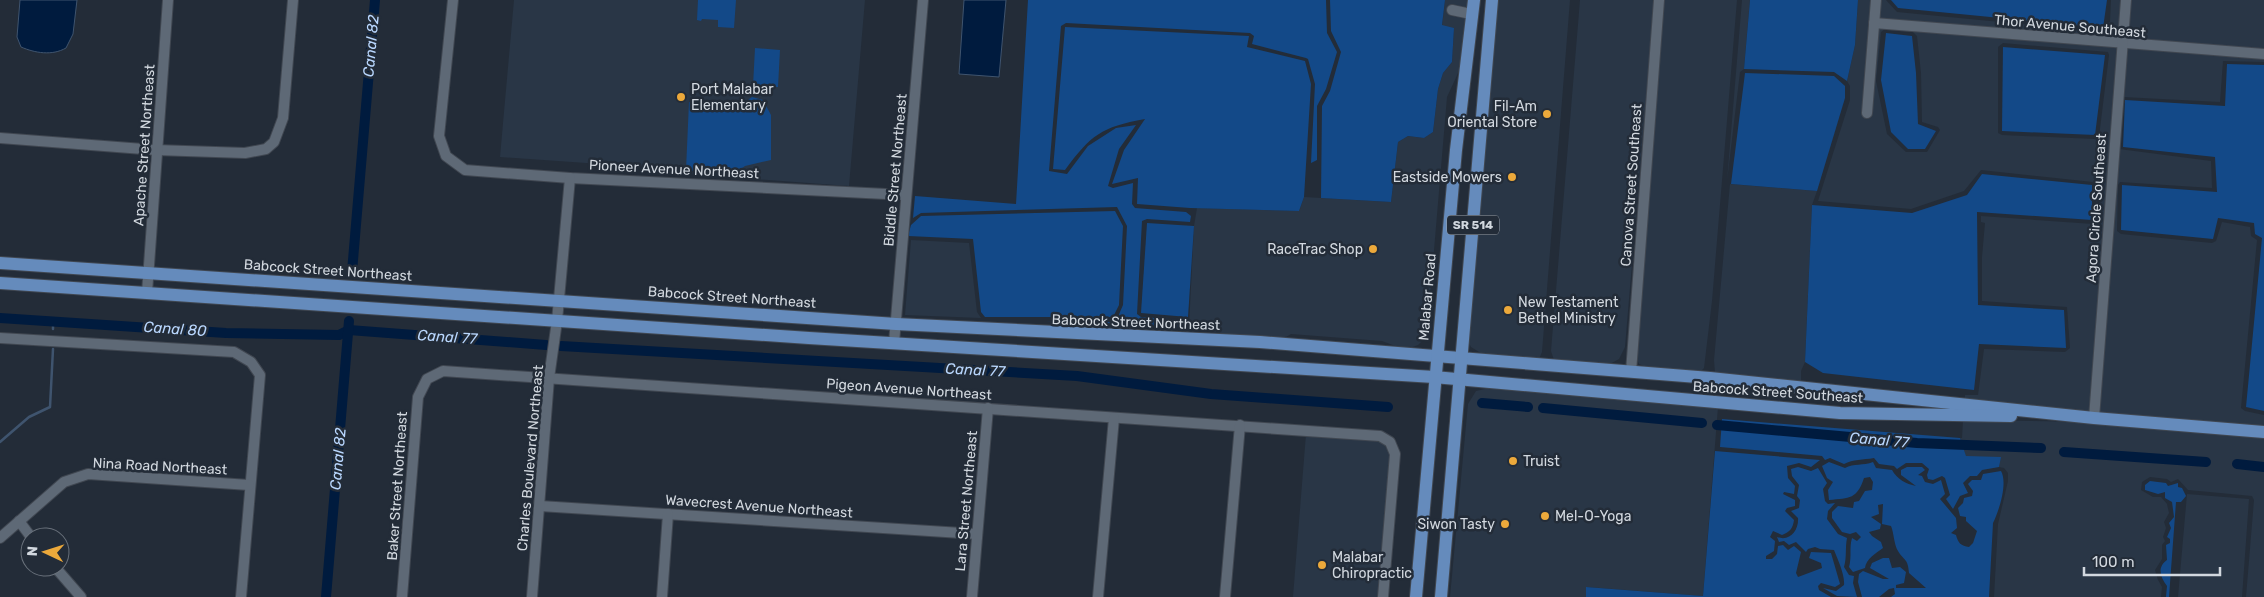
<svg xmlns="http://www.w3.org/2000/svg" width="2264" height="597" font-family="Rubik,sans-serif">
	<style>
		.built { fill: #293646; fill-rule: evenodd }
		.green { fill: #134988 }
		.water { fill: #001b3e; stroke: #3f546e }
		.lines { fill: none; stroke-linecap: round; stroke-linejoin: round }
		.stream { stroke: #3f546e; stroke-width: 2.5 }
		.canal { stroke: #001b3e; stroke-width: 10 }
		.minor-casing { stroke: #404751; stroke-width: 12 }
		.major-casing { stroke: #404751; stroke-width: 14 }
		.minor { stroke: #5e6976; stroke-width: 10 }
		.major { stroke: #658bbc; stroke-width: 12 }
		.poi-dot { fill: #eca93b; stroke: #232c38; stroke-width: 2 }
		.labels { text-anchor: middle; stroke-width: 5; stroke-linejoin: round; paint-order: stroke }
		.shield { fill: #232c38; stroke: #9ea4ad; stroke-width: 1 }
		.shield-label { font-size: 12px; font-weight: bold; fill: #d2d8df }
		.street-label { font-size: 14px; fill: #d2d8df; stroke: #232c38 }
		.poi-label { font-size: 14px; fill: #d2d8df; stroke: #232c38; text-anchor: start }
		.water-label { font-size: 15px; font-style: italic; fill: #b9d7fe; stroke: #232c38 }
	</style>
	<rect width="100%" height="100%" fill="#232c38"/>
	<g class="built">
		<polygon points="514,0 865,0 849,186 686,174 686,170 500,157"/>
		<polygon points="1445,0 1469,0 1459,71 1447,97 1427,333 1425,338 1418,345 1410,348 1398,347 1382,341 1291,334 1284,338 1222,334 1198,327 1189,327 1194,226 1197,208 1299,211 1304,197 1391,202 1398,142 1408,136 1424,138 1433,132 1438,89 1443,73 1452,62 1454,29 1442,26"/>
		<polygon points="1495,0 1570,0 1542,352 1539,359 1484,355 1471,347 1468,341"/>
		<polygon points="1580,0 1654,0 1625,347 1619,359 1608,365 1554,360 1551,351"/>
		<polygon points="1663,0 1737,0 1712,301 1704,368 1700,372 1646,367 1639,364 1635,354"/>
		<polygon points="1742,0 1750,0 1744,69 1740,72 1727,181"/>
		<path d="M1858 0H1886L1897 12 2102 32 2107 30 2108 22H2110L2111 0H2264V62L2223 61 2220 102 2123 97 2119 149 2211 161 2212 188 2120 182 2118 185 2117 231 2121 234 2212 243 2216 241 2222 222 2250 227 2251 236 2257 240 2241 408 2245 411 2264 415V428L1965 399V395H1978L1984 349 2065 352 2070 348 2067 307 1982 301V257L1985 223 1981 222V216L2093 224 2096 220V185L2093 182 1981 170 1964 191 1911 209 1818 201 1850 100V86L1847 81 1855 45ZM1885 29 1913 32 1917 36 1921 73 1922 122 1938 127 1940 130 1927 152H1906L1887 134 1876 81 1881 32ZM2003 43 2108 52 2109 55 2099 137 2095 139 2002 135 1998 133V47Z"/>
		<polygon points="1730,184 1817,191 1812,205 1805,362 1801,371 1801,381 1715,373 1714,360"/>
		<polygon points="911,240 969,243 977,312 981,318 905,315"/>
		<polygon points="1489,388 1718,407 1703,596 1587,587 1586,597 1450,597 1468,404 1476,391"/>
		<polygon points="1963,420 2094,422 2264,437 2264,597 2246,597 2254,500 2252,496 2188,490 2178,479 2171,482 2167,479 2150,477 2142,482 2141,490 2153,497 2161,497 2167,504 2169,513 2164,522 2166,528 2163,537 2165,541 2162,545 2162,559 2155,570 2158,580 2162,587 2161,597 1994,597 1998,524 2008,481 2008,473 2004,468 1999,467 2000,457 1966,457 1960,438 1962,438"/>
		<polygon points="1306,434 1378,440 1384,444 1390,454 1379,597 1293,597"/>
		<polygon points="2187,494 2249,499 2242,597 2178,597"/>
	</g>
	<g class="green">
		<polygon points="698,0 736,0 734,28 718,27 718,20 702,19 701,21 697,20"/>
		<polygon points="1028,0 1326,0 1327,33 1337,52 1326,89 1317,106 1317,160 1311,163 1315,84 1308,59 1306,58 1252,44 1254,36 1250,33 1066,23 1061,26 1049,171 1067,174 1088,146 1116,128 1136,125 1119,149 1108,186 1113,188 1133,183 1132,204 1135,208 1186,212 1191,216 1190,222 1147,219 1142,221 1137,314 1141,317 1184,320 1185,327 1046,321 1113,322 1117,319 1123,305 1127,226 1117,207 921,213 913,218 915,196 1016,204"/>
		<polygon points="1330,0 1445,0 1442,25 1454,28 1452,62 1443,73 1438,89 1433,132 1424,138 1408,136 1398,142 1391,202 1321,198 1322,106 1330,91 1341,52 1331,31"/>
		<polygon points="1750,0 1858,0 1855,45 1847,81 1834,72 1744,69"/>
		<polygon points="1891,0 2107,0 2103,28 1898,8"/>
		<path d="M1065 27 1249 36 1247 47 1305 61 1311 84 1304 197 1299 211 1190 208 1137 204 1138 178 1112 184 1124 150 1145 119C1101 127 1091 135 1065 170L1053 169Z"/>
		<polygon points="1886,33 1912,36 1916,73 1918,124 1936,131 1925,149 1908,149 1891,132 1881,80"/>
		<polygon points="2003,47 2105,55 2095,135 2002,131"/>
		<polygon points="755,48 780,50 778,87 753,86"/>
		<polygon points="2227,64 2264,65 2264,411 2246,407 2262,238 2255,234 2254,223 2218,218 2213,239 2121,230 2122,185 2217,192 2215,157 2123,147 2125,100 2225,106"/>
		<polygon points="1745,73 1834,76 1845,86 1845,98 1817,191 1731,184"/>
		<polygon points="752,97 763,100 771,115 771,160 745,166 732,176 686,170 689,102 742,104"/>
		<polygon points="1982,174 2092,185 2092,220 1977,212 1978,305 2064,310 2066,348 1979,344 1974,390 1823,373 1805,362 1812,205 1912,213 1967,195"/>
		<polygon points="1115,211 1123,226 1119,305 1113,317 985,317 981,312 973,239 908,236 911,225 921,216"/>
		<polygon points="1147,223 1194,226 1188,317 1141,313"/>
		<path d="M1722 419 1960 438 1966 456 2001 457 1999 467 1982 470 1977 476H1970L1963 483 1968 493 1960 496 1953 509 1946 499 1950 495 1945 478 1942 476 1933 480 1928 479 1927 475 1929 469 1922 463H1906L1897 469 1894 466 1879 464 1874 458C1863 460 1853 459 1844 464L1830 458 1825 460 1822 456 1720 447Z"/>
		<path d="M1715 451 1820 460 1811 467 1799 463 1787 466 1788 478 1795 486 1794 494 1784 492 1783 494 1795 500V506L1787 508 1785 511 1794 520C1793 528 1790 532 1782 535L1773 531 1770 537 1775 541 1774 551 1766 556V559H1772L1777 554 1778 546 1783 545 1788 550 1794 546 1801 552 1796 573 1798 577 1822 568 1821 563 1809 558 1811 552 1831 553 1840 584 1835 587 1821 583 1818 586 1819 590 1831 597H1586V587L1703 596Z"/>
		<path d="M1829 462 1845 468C1854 463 1863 466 1873 462L1876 468 1892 470C1897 479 1906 484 1916 486L1901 475V470L1907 467H1922L1925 470 1918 475 1922 476 1925 482 1933 484 1941 480 1945 494 1940 499 1956 518 1957 528 1951 533 1956 535C1958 543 1961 546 1969 547L1973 543 1977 531 1966 521V517L1960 516 1958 508 1963 503 1964 498 1972 496 1973 491 1968 484 1972 480H1981L1983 474 2001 471C2008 483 1999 511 1993 523L1989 597H1891L1895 594 1894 588 1889 589 1879 597H1862L1858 582 1859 574 1863 571 1883 579H1889L1870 568 1872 563 1883 558H1889L1892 568 1900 567 1906 572 1904 583 1896 585V588H1926L1909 573C1908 558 1904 561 1898 551 1894 545 1894 533 1891 526L1882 524 1883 504 1878 505 1879 514 1871 517 1881 524 1880 529 1869 532 1872 536 1881 542 1883 548C1876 553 1866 559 1865 568L1853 572 1849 567C1852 556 1849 548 1852 538L1857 541 1861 537 1856 532 1850 534 1842 532 1832 518V512L1838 506 1853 508 1854 502 1859 501 1865 491 1872 490 1873 482 1870 477 1864 478C1857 499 1850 498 1829 500L1828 490 1833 482 1827 478 1822 466Z"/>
		<path d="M1798 467 1811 471 1818 468 1827 483 1823 489 1825 501 1828 504 1835 503 1828 511 1827 519 1838 534 1847 538C1845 548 1847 557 1844 567L1849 575 1854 576 1853 583 1857 597 1837 596 1823 588 1836 591 1844 585C1845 575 1838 560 1834 550L1820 549 1815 547 1808 549 1806 552 1796 542 1789 545 1784 541 1779 542 1777 537C1790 542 1799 530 1798 518L1791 511 1799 508 1800 500 1797 496 1799 485 1792 476 1791 469Z"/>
		<path d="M2150 481 2166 483 2168 486 2178 483V487L2182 488 2186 496 2181 502H2176L2169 597H2166L2167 586C2160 577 2157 567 2167 560L2166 545 2170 543V539L2167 537 2171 528 2169 523 2174 517 2172 502 2165 498V492L2158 494 2145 490V485Z"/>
	</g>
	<g class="water">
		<path d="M20 0H77L73 34 66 48C52 56 35 53 21 47L17 37Z"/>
		<polygon points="964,0 1006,0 999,77 959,74"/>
	</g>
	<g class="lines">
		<g class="stream">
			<polyline points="53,329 53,322"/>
			<polyline points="0,442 29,417 50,407 53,349"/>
		</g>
		<g class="canal">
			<polyline points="352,272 375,0"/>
			<polyline points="0,318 226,333 339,335 349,330 546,345"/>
			<polyline points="561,346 1077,376 1211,394 1388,407"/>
			<polyline points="1482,403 1528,407"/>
			<polyline points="1543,408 1702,423"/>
			<polyline points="1717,425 1917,443 2041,448"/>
			<polyline points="2064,452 2206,462"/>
			<polyline points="2237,464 2264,467"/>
			<polyline points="326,597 349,321"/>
		</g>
		<g class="minor-casing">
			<g id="minor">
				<polyline points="453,0 439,136 446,156 465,170 570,178 906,195"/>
				<polyline points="1452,10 1471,14"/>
				<polyline points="1874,23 2264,54"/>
				<polyline points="1867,113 1876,0"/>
				<polyline points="0,138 156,150 245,153 266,149 274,142 283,118 293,0"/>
				<polyline points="147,293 168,0"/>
				<polyline points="0,338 234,352 251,362 260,375 241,597"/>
				<polyline points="894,343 923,0"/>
				<polyline points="1631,372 1659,0"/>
				<polyline points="2094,418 2126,0"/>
				<polyline points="540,506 977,534"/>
				<polyline points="19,521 31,537"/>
				<polyline points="0,538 64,482 88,474 249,485"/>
				<polyline points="55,567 81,597"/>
				<polyline points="402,597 418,397 427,379 443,371 1380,436 1390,442 1395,454 1383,597"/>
				<polyline points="532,597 549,378 557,321 570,178"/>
				<polyline points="662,597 668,514"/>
				<polyline points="972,597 988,408"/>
				<polyline points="1098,597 1114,418"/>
				<polyline points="1225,597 1240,425"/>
			</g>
		</g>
		<g class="major-casing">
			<g id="major">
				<polyline points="0,263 896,324 1260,342 1710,378 2094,418 2264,432"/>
				<polyline points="0,283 809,338 1434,377 1840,413 2011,416"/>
				<polyline points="1416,597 1456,150 1474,0"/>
				<polyline points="1441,597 1492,0"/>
			</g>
		</g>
		<use href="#minor" class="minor"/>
		<use href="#major" class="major"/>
	</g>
	<g class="poi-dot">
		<circle cx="681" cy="97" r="5"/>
		<circle cx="1547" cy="114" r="5"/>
		<circle cx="1512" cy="177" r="5"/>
		<circle cx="1373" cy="249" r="5"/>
		<circle cx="1508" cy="310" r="5"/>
		<circle cx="1513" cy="461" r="5"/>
		<circle cx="1545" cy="516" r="5"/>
		<circle cx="1505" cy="524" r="5"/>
		<circle cx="1322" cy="565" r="5"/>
	</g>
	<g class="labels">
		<rect class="shield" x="1447" y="215.5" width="52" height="19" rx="4"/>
		<g class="shield-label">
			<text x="1473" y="229">SR 514</text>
		</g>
		<g class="street-label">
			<text transform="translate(2070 26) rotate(5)" y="5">Thor Avenue Southeast</text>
			<text transform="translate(144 145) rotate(-86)" y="5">Apache Street Northeast</text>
			<text transform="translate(674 169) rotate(3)" y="5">Pioneer Avenue Northeast</text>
			<text transform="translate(895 170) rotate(-85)" y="5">Biddle Street Northeast</text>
			<text transform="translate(1631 185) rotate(-86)" y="5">Canova Street Southeast</text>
			<text transform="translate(2096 208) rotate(-86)" y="5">Agora Circle Southeast</text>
			<text transform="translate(328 270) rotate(4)" y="5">Babcock Street Northeast</text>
			<text transform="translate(732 297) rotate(4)" y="5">Babcock Street Northeast</text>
			<text transform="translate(1427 297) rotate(-85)" y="5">Malabar Road</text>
			<text transform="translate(1136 322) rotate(2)" y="5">Babcock Street Northeast</text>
			<text transform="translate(909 389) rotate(4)" y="5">Pigeon Avenue Northeast</text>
			<text transform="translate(1778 392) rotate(4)" y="5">Babcock Street Southeast</text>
			<text transform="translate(530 458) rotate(-85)" y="5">Charles Boulevard Northeast</text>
			<text transform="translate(160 466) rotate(3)" y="5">Nina Road Northeast</text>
			<text transform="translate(397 486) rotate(-86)" y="5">Baker Street Northeast</text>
			<text transform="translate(966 501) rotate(-85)" y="5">Lara Street Northeast</text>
			<text transform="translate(759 506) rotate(4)" y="5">Wavecrest Avenue Northeast</text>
		</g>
		<g class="poi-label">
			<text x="691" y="94">Port Malabar<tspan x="691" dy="16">Elementary</tspan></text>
			<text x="1537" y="111" text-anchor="end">Fil-Am<tspan x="1537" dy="16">Oriental Store</tspan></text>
			<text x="1502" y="182" text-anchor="end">Eastside Mowers</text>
			<text x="1363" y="254" text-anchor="end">RaceTrac Shop</text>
			<text x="1518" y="307">New Testament<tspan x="1518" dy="16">Bethel Ministry</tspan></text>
			<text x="1523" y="466">Truist</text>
			<text x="1555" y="521">Mel-O-Yoga</text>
			<text x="1495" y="529" text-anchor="end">Siwon Tasty</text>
			<text x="1332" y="562">Malabar<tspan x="1332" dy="16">Chiropractic</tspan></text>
		</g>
		<g class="water-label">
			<text transform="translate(371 46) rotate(-85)" y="5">Canal 82</text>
			<text transform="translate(175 329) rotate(4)" y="5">Canal 80</text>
			<text transform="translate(447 337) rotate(4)" y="5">Canal 77</text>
			<text transform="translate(975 370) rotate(3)" y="5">Canal 77</text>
			<text transform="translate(1879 440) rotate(5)" y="5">Canal 77</text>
			<text transform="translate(338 459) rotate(-85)" y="5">Canal 82</text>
		</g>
	</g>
	<g transform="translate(45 552) rotate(274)"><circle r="24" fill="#232c38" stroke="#69717b"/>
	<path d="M0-4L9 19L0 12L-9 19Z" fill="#eca93b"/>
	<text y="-8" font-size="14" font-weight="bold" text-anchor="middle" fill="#d2d8df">N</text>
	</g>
	<path d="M2084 567v8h136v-8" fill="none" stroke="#d2d8df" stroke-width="2.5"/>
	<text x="2092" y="567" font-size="15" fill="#d2d8df" stroke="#232c38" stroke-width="4" paint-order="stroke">100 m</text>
</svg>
